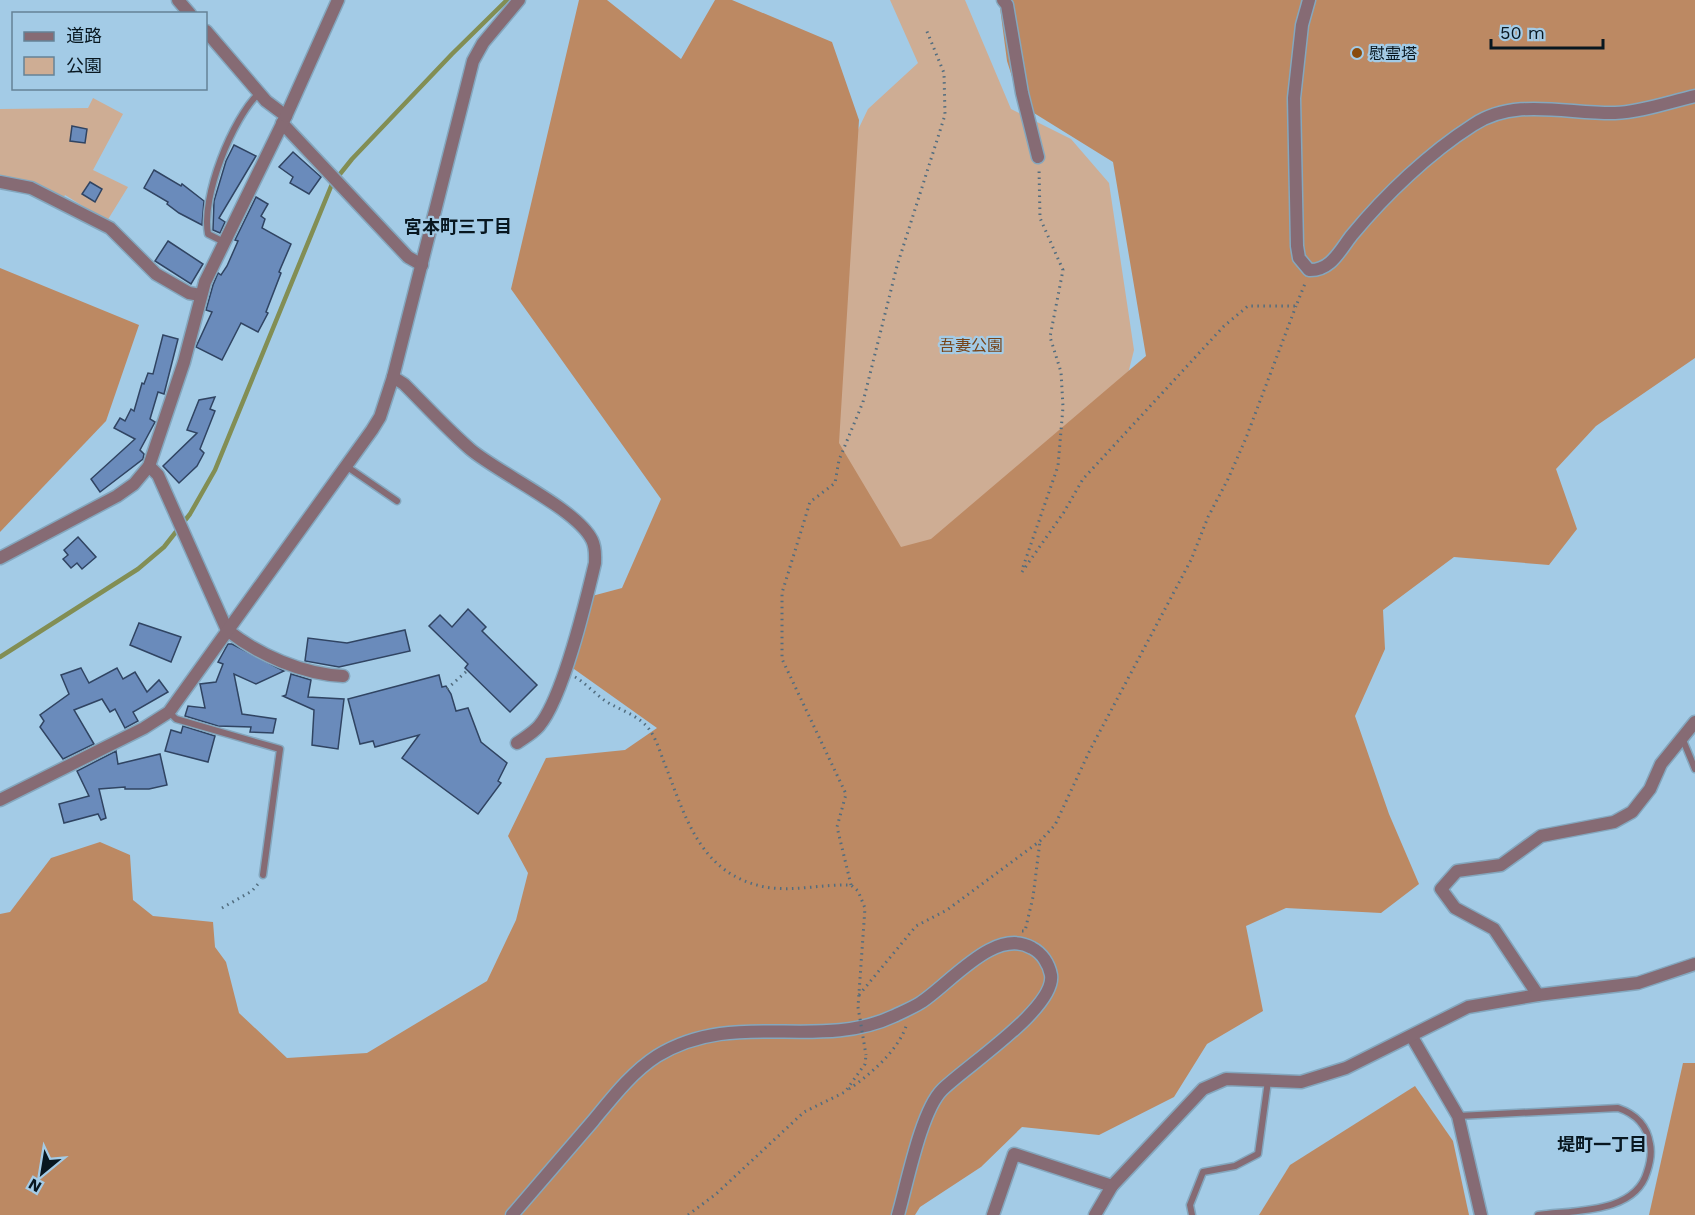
<svg xmlns="http://www.w3.org/2000/svg" width="1695" height="1215" font-family="'Work Sans','Noto Sans JP',sans-serif">
	<style>
		.green { fill: #cead94 }
		.forest { fill: #bc8963 }
		.lines { fill: none; stroke-linecap: round; stroke-linejoin: round }
		.stream { stroke: #828e54; stroke-width: 4.5 }
		.building { fill: #6a8bbb; stroke: #304462; stroke-width: 1.5 }
		.service-casing { stroke: #84a7be; stroke-width: 9 }
		.minor-casing { stroke: #84a7be; stroke-width: 15 }
		.tertiary-casing { stroke: #84a7be; stroke-width: 15 }
		.path { stroke: #526d7f; stroke-width: 3; stroke-dasharray: 1.5 4.5; stroke-linecap: butt }
		.service { stroke: #866b74; stroke-width: 6 }
		.minor { stroke: #866b74; stroke-width: 12 }
		.tertiary { stroke: #866b74; stroke-width: 12 }
		.path-bridge { stroke: #526d7f; stroke-width: 3; stroke-dasharray: 1.5 4.5; stroke-linecap: butt }
		.poi-dot { fill: #894b0d; stroke: #a3cbe6; stroke-width: 2 }
		.labels { text-anchor: middle; stroke-width: 4.5; stroke-linejoin: round; paint-order: stroke }
		.poi-label { font-size: 16px; fill: #081720; stroke: #a3cbe6; text-anchor: start }
		.park-label { font-size: 16px; fill: #764419; stroke: #a3cbe6 }
		.neighbourhood-label { font-size: 18px; font-weight: bold; fill: #081720; stroke: #a3cbe6 }
	</style>
	<rect width="100%" height="100%" fill="#a3cbe6"/>
	<g class="green">
		<polygon points="890,0 965,0 1011,109 1071,139 1109,183 1134,350 1096,502 841,645 820,209 868,109 918,63"/>
		<polygon points="93,98 123,114 93,170 128,187 107,221 65,195 64,197 33,183 0,177 0,109 88,108"/>
	</g>
	<g class="forest">
		<polygon points="579,0 607,0 681,59 715,0 732,0 832,42 859,120 839,443 901,547 931,539 1146,356 1113,162 1021,105 1007,61 999,0 1695,0 1695,358 1596,426 1556,469 1577,529 1549,565 1454,557 1383,610 1385,649 1355,716 1389,814 1419,884 1381,913 1286,908 1246,926 1263,1011 1207,1044 1174,1097 1099,1135 1022,1127 981,1167 920,1207 915,1215 0,1215 0,914 10,912 51,858 100,842 130,855 133,900 153,916 213,922 215,947 226,962 239,1013 287,1058 367,1053 487,981 516,920 528,873 508,836 546,758 625,750 657,728 567,664 592,596 622,588 661,499 511,289"/>
		<polygon points="0,268 139,325 106,421 0,532"/>
		<polygon points="1683,1063 1695,1063 1695,1215 1649,1215"/>
		<polygon points="1415,1086 1453,1141 1469,1215 1259,1215 1290,1165"/>
	</g>
	<g class="lines">
		<polyline class="stream" points="0,657 138,569 164,547 190,514 215,470 332,184 352,159 452,54 507,0"/>
	</g>
	<g class="building">
		<polygon points="72,126 87,129 85,143 70,141"/>
		<polygon points="234,145 256,156 219,218 225,222 220,233 213,230 214,201 226,161"/>
		<polygon points="293,152 321,177 309,194 290,183 293,177 279,167"/>
		<polygon points="154,170 181,186 182,184 204,201 202,225 179,213 167,204 168,202 144,188"/>
		<polygon points="90,182 102,189 95,202 82,194"/>
		<polygon points="256,197 268,204 261,216 265,219 262,228 291,244 279,272 281,273 266,312 268,313 258,332 241,323 222,360 196,347 212,312 206,310 213,285 218,273 221,275 227,266 238,241 235,240"/>
		<polygon points="168,241 203,264 191,284 155,261"/>
		<polygon points="163,335 178,339 164,394 158,392 150,419 155,422 140,450 144,454 143,459 100,492 91,479 135,439 114,428 120,418 125,421 131,409 134,411 142,383 144,384 148,373 153,374"/>
		<polygon points="215,397 210,409 215,411 200,449 204,453 197,466 179,483 163,466 197,433 187,430 199,400"/>
		<polygon points="78,537 96,557 82,569 77,563 71,568 63,559 68,555 64,550"/>
		<polygon points="468,609 486,627 482,631 537,685 510,712 465,668 468,664 429,626 440,615 452,627"/>
		<polygon points="139,623 181,637 171,662 130,645"/>
		<polygon points="405,630 410,651 339,667 305,661 308,638 347,643"/>
		<polygon points="228,644 232,644 284,671 256,684 234,674 242,714 276,719 273,733 250,732 251,727 218,726 185,716 188,706 205,708 200,684 216,682 223,664 218,662"/>
		<polygon points="81,668 89,683 117,668 123,679 135,672 147,692 159,680 168,692 133,712 138,721 125,728 115,709 110,712 102,699 74,710 94,744 63,759 40,727 44,721 40,715 69,694 61,675"/>
		<polygon points="291,674 311,680 308,697 344,699 338,749 312,745 314,710 283,696 286,695"/>
		<polygon points="439,675 442,687 446,686 451,694 456,711 468,708 481,742 507,763 498,781 501,783 478,814 402,758 419,735 375,747 373,741 360,744 348,699"/>
		<polygon points="183,726 215,736 208,762 165,751 171,730 181,733"/>
		<polygon points="116,751 118,764 160,754 167,785 149,789 125,789 125,787 99,789 106,818 101,820 98,814 64,823 59,804 89,796 77,771"/>
	</g>
	<g class="lines">
		<g class="service-casing">
			<g id="service">
				<path d="M224 242 208 234C201 197 232 119 259 93"/>
				<polyline points="346,466 397,501"/>
				<polyline points="169,712 176,719 280,749 263,875"/>
				<polyline points="1683,740 1695,769"/>
				<path d="M1458 1116 1618 1108C1636 1114 1647 1125 1650 1144 1652 1153 1650 1163 1647 1172 1635 1214 1574 1210 1538 1215"/>
				<polyline points="1192,1215 1190,1205 1203,1172 1235,1166 1258,1154 1268,1081"/>
			</g>
		</g>
		<g class="minor-casing">
			<g id="minor">
				<polyline points="178,0 190,14"/>
				<polyline points="1003,0 1007,5 1022,93 1038,157"/>
				<path d="M1309 0 1302 25 1294 98 1297 246 1299 258 1309 270C1331 271 1340 250 1352 235 1385 195 1429 153 1473 125 1515 97 1567 114 1615 113 1641 112 1669 102 1695 96"/>
				<polyline points="282,123 408,257 422,265"/>
				<polyline points="0,182 31,188 110,228 156,274 189,293 200,295"/>
				<path d="M393 377 404 384C426 406 447 429 470 449 498 473 577 509 592 540 596 548 595 555 595 563 586 601 563 698 539 726 533 733 524 738 517 743"/>
				<path d="M149 466 158 475 227 630C259 655 302 674 343 676"/>
				<polyline points="0,558 117,496 134,484 149,466 184,362 205,282 286,116 266,101 206,31"/>
				<polyline points="0,800 144,728 169,712 372,430 380,417 393,377 473,61 483,43 519,0"/>
				<polyline points="1538,995 1494,929 1455,908 1441,889 1457,871 1501,865 1541,836 1614,822 1632,812 1650,789 1661,764 1695,722"/>
				<polyline points="1412,1037 1458,1116 1481,1215"/>
				<polyline points="993,1215 1014,1154 1112,1186"/>
			</g>
		</g>
		<g class="tertiary-casing">
			<g id="tertiary">
				<polyline points="286,116 338,0"/>
				<path d="M512 1215C539 1184 566 1152 593 1121 612 1098 632 1072 657 1056 735 1008 817 1052 894 1016 902 1012 912 1008 920 1003 950 984 995 926 1032 948 1042 953 1049 964 1051 975 1056 1008 966 1066 942 1090 921 1111 907 1184 898 1215"/>
				<polyline points="1095,1215 1112,1186 1203,1089 1226,1079 1301,1082 1346,1068 1468,1007 1538,995 1638,983 1695,964"/>
			</g>
		</g>
		<g class="path">
			<polyline points="1023,567 1058,466 1063,407 1061,372 1050,337 1063,270 1040,218 1039,168"/>
			<polyline points="1022,572 1064,512 1083,479 1224,326 1248,306 1296,306 1306,281"/>
			<path d="M575 677C587 684 596 695 607 702 622 711 638 715 649 729 656 738 660 752 664 762 685 815 699 874 765 887 792 892 823 884 851 885L858 891 865 908 858 1007"/>
			<polyline points="447,689 468,670"/>
			<polyline points="851,885 837,827 846,794 782,659 782,593 810,502 835,483 839,460 863,402 897,266 945,115 944,73 926,29"/>
			<polyline points="222,908 252,891 258,884"/>
			<polyline points="1022,931 1025,931 1033,897 1040,841"/>
			<polyline points="859,995 916,926 947,910 1040,841 1055,825 1090,750 1191,560 1208,517 1228,479 1246,438 1296,306"/>
			<path d="M849 1089C870 1075 900 1049 907 1023"/>
			<polyline points="688,1215 716,1194 804,1112 845,1092 865,1064 866,1055"/>
		</g>
		<use href="#service" class="service"/>
		<use href="#minor" class="minor"/>
		<use href="#tertiary" class="tertiary"/>
		<polyline class="path-bridge" points="858,1007 866,1055"/>
	</g>
	<circle class="poi-dot" cx="1357" cy="53" r="6"/>
	<g class="labels">
		<g class="poi-label">
			<text x="1369" y="59">慰霊塔</text>
		</g>
		<g class="park-label">
			<text x="971" y="351">吾妻公園</text>
		</g>
		<g class="neighbourhood-label">
			<text x="458" y="233">宮本町三丁目</text>
			<text x="1602" y="1151">堤町一丁目</text>
		</g>
	</g>
	<rect x="12" y="12" width="195" height="78" fill="#a3cbe6" stroke="#658397" stroke-width="1.5"/>
	<rect x="24" y="32" width="30" height="9" fill="#866b74" stroke="#658397" stroke-width="1.5"/>
	<text x="66" y="42" font-size="18" fill="#081720">道路</text>
	<rect x="24" y="57" width="30" height="18" fill="#cead94" stroke="#658397" stroke-width="1.5"/>
	<text x="66" y="72" font-size="18" fill="#081720">公園</text>
	<g transform="translate(42 1173) rotate(210)" stroke="#a3cbe6" stroke-width="4.5" paint-order="stroke">
	<path d="M0-4.5L10 22L0 15L-10 22Z" fill="#081720"/>
	<text y="-9" font-size="16" font-weight="bold" text-anchor="middle" fill="#081720">N</text>
	</g>
	<path d="M1491 39v9h112v-9" fill="none" stroke="#081720" stroke-width="3"/>
	<text x="1500" y="39" font-size="18" fill="#081720" stroke="#a3cbe6" stroke-width="4.5" paint-order="stroke">50 m</text>
</svg>
